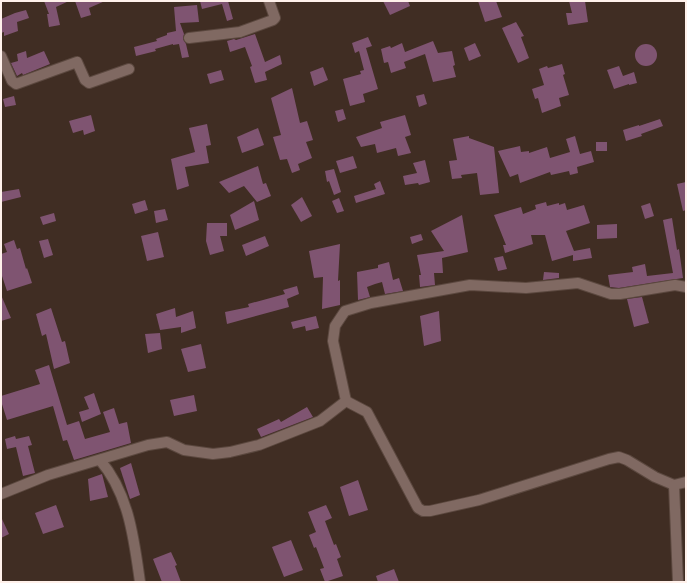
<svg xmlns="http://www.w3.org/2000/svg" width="687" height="583" font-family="'Roboto Condensed',sans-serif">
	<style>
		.building { fill: #7f5471 }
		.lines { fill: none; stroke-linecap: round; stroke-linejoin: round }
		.minor-casing { stroke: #5b483f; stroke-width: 12 }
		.minor { stroke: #806962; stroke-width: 10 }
	</style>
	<rect width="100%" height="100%" fill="#402d23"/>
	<g class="building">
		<polygon points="44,1 69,1 56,7 60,25 49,27 47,14 49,14"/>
		<polygon points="75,1 105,1 89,8 91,15 81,18"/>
		<polygon points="200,1 228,1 233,19 227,21 222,4 202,9"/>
		<polygon points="383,1 408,1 410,6 390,15"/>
		<polygon points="478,1 496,1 502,17 485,22"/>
		<polygon points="569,1 585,1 588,22 568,25 566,13 572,13"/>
		<polygon points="197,5 199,22 180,23 184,34 183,39 186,44 189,57 182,58 179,44 173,45 173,44 155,49 156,51 136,56 134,47 157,41 156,39 167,35 167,33 176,31 174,7"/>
		<polygon points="26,10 29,18 17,22 18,31 4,36 4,32 1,33 1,19 15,13"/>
		<polygon points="516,22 524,36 521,37 529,58 518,63 502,28"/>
		<polygon points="255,34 265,62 280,55 282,64 265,72 267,80 255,83 250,67 252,66 245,47 230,52 227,41 234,39 236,40"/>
		<polygon points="368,37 372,46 366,48 378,89 363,94 365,102 350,106 343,79 361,74 360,71 364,70 359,51 355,53 352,43"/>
		<polygon points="433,41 438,53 452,51 455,65 453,66 456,77 433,82 425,54 404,62 406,68 391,73 388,62 384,63 381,49 390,46 391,48 402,43 405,52"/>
		<polygon points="475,43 481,56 469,61 464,48"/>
		<circle cx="646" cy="55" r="11"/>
		<polygon points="26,51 27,58 44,51 50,64 23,75 22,73 17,76 11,63 18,61 17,54"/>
		<polygon points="562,64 565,74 563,75 569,95 559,98 561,106 542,113 538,98 535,99 532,89 544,85 539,69 547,66 548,68"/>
		<polygon points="619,66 623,76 634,72 637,83 629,85 629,84 614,89 607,70"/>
		<polygon points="323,67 328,80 314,86 310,72"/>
		<polygon points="221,70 224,80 210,84 207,74"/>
		<polygon points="292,88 300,123 307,121 313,140 306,142 312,158 298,164 300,170 292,173 287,159 280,160 273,137 281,135 271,98"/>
		<polygon points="424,94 427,104 419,107 416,96"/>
		<polygon points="14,96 16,105 5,107 3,99"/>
		<polygon points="343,109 346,119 338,122 335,111"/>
		<polygon points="91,115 95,131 84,135 83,130 73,133 69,121"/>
		<polygon points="405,115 411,135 405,137 411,153 398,156 396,148 377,153 375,144 361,147 356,137 382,128 380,122"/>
		<polygon points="660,119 663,126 641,134 642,136 626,141 623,130 639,125 639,126"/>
		<polygon points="207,124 211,145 206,146 209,163 185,167 189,186 177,190 171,159 195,152 189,128"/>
		<polygon points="258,128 264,145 242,153 237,137"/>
		<polygon points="469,136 469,138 494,147 499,193 480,195 477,173 461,175 462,178 452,179 449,161 457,160 453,139"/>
		<polygon points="575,136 580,154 591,151 594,162 577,167 578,173 570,175 569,171 551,175 550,172 520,183 518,174 510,177 498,151 520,146 521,152 529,151 529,153 547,147 550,158 570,152 566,139"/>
		<rect x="596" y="142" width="11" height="9"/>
		<polygon points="353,156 357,168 340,173 336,161"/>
		<polygon points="425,160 430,182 419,185 418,183 405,185 403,176 417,173 413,163"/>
		<polygon points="258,166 263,184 266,183 271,196 257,202 244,186 229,193 219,182"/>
		<polygon points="334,169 341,192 334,195 329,181 327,182 325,171"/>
		<polygon points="380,181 385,194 356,203 354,196 376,189 374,184"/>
		<polygon points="686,182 686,210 683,211 677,184"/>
		<polygon points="19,189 21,197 1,202 1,192"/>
		<polygon points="302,197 312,216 301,222 291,205"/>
		<polygon points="339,198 344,211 337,213 332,201"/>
		<polygon points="145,200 148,210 135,214 132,204"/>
		<polygon points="254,201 259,220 235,230 230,215"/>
		<polygon points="546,202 547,206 559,203 559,205 565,203 567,210 584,205 590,223 566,231 574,251 590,248 592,258 573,261 573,255 552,261 545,235 531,235 533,244 505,253 503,245 506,245 494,215 521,207 523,214 536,209 535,205"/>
		<polygon points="650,203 654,216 645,219 641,206"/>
		<polygon points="165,209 168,220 156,223 154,211"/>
		<polygon points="54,213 56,221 43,225 40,217"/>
		<polygon points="462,215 468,252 442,258 443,273 434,273 435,285 420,287 419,275 421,275 417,255 444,251 431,231"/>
		<polygon points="672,218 677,250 679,249 683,278 619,288 610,287 608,275 633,272 632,267 645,264 647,276 673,273 663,220"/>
		<polygon points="207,223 227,223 227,236 220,236 224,251 210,255 206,241"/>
		<polygon points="617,224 617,238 597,239 597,225"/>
		<polygon points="158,232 164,257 147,261 141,236"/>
		<polygon points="421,234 423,240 412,244 410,237"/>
		<polygon points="265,236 269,246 246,256 242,245"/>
		<polygon points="48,239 53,255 44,258 39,241"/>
		<polygon points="14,240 17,249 20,248 26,269 27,268 32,283 7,291 1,273 1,254 7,252 4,244"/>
		<polygon points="340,244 338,281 340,280 340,305 322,309 323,277 314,278 309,251"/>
		<polygon points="503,256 507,269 498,271 494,258"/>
		<polygon points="389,262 393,280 399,278 403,291 385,294 382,282 375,284 367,287 370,297 358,300 357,272 378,268 378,265"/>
		<polygon points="544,272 559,273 559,278 543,280"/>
		<polygon points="297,286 299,294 287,299 289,307 227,324 225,312 249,307 248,304 285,294 283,290"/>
		<polygon points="1,295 11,318 1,321"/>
		<polygon points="642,297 649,323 634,327 627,299"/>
		<polygon points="51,308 62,342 65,341 70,363 54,369 46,334 42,336 36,314"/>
		<polygon points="175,308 176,317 193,311 196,328 181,333 181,327 160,330 156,314"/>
		<polygon points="439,311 441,341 424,346 420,316"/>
		<polygon points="316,316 319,328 306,331 305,326 293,329 291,322"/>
		<polygon points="160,333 162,349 148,353 145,334"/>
		<polygon points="201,344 206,368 188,372 181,349"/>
		<polygon points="49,365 67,425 79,421 85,439 110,432 103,412 114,408 119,424 127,422 131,443 74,460 67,440 63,441 53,406 7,420 1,401 1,396 40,384 35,370"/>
		<polygon points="94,393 101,414 82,422 79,412 89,409 84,397"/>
		<polygon points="194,395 197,411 174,416 170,400"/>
		<polygon points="307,407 313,417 261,437 257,429 279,419 281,422"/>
		<polygon points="15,436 16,439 29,436 32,445 28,446 35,473 23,476 16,447 7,449 5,439"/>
		<polygon points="131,463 140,495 130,499 120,468"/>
		<polygon points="102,474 108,497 90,501 88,479"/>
		<polygon points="358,480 368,510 349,516 340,487"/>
		<polygon points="56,505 64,527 43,534 35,513"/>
		<polygon points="326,505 332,518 325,521 334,545 336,544 341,557 337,559 343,576 325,582 320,569 324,568 316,547 314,548 309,535 316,532 308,512"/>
		<polygon points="1,517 9,534 1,538"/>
		<polygon points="291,540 303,570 284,577 272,547"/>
		<polygon points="171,552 177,565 175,566 181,582 162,582 153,559"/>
		<polygon points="394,569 399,582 378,582 376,576"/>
	</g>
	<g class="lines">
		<g class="minor-casing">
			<g id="minor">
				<polyline points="189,38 240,32 273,20 275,18 269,1"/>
				<polyline points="1,56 12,81 16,84 77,62 85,80 89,83 129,69"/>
				<polyline points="346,401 367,412 418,508 423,511 430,511 479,500 609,459 619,457 627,460 655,477 674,485"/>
				<path d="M100 460C129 494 134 539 140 582"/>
				<polyline points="1,494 48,475 148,445 167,442 184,450 213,454 230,452 259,445 320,421 346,401 333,341 335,326 345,311 371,303 470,285 526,288 578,283 611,294 620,294 675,285 686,287"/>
				<polyline points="678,582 674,485 686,482"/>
			</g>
		</g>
		<use href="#minor" class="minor"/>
	</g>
	<rect width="687" height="583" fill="none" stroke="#fff1eb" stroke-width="4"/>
</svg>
